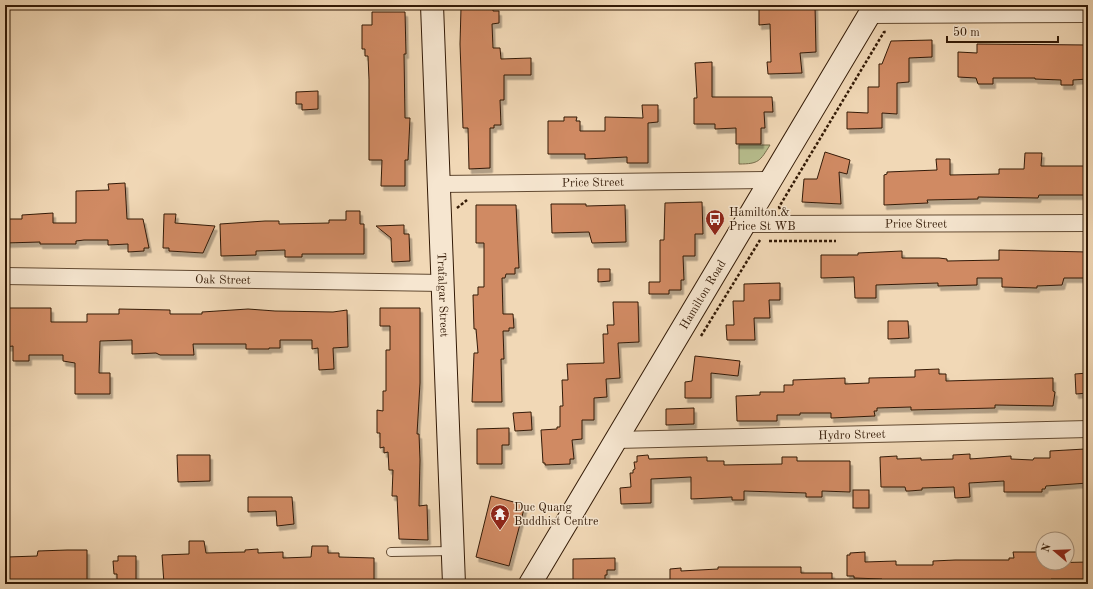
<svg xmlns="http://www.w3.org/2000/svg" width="1093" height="589" font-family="'Old Standard TT',serif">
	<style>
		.green { fill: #b8bf8f; stroke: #766c4a }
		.building { fill: #d08a64; stroke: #331a06; filter: url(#shadow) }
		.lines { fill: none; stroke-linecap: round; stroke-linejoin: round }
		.lane-casing { stroke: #624a32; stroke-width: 10 }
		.street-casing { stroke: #624a32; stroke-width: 18 }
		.secondary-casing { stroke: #331a06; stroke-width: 24 }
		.path { stroke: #331a06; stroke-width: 2.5; stroke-dasharray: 3 2; stroke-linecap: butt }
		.lane { stroke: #f6e6d0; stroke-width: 8 }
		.street { stroke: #f6e6d0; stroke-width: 16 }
		.secondary { stroke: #f6e6d0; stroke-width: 22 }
		.labels { text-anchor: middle; stroke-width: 3; stroke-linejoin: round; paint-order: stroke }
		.street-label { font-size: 12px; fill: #331a06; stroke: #f6e6d0 }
		.poi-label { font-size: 12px; fill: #331a06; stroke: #f6e6d0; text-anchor: start }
	</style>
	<defs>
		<filter id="shadow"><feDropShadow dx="2.5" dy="4.5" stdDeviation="0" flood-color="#0004"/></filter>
	</defs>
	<rect width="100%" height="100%" fill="#f1d8b6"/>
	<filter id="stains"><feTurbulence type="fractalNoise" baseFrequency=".005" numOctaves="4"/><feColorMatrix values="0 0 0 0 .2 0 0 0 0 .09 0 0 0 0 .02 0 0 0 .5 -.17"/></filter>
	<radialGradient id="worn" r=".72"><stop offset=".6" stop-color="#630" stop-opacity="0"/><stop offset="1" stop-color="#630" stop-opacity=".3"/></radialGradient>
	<path class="green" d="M739 145H770C760 161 759 164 739 164Z"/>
	<g class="building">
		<polygon points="759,5 815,5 816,52 800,53 802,73 768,74 767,62 771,62 770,24 759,25"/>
		<polygon points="493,7 493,11 499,11 499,23 492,24 493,48 500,48 501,59 531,58 531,75 504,75 504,100 500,100 501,125 494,125 494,128 490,128 490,168 469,169 468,128 463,128 460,44 461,8"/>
		<polygon points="372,12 405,12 406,54 404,54 405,118 410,118 408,160 405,160 405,186 381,186 382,160 369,160 369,80 368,56 365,56 365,49 362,49 362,25 372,25"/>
		<polygon points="932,40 932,57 909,58 909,82 897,83 897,114 882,113 882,128 847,129 847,112 868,113 868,87 879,87 879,64 882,64 891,41"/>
		<polygon points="977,44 1088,45 1088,79 1073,80 1073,85 1061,85 1061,80 1035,79 1035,78 993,78 993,84 978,84 976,78 958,77 958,52 977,53"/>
		<polygon points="712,62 712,97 772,97 773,112 764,112 765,128 761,128 761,144 736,144 736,128 715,129 715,124 694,124 694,98 697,98 695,63"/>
		<polygon points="318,91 318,109 302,110 302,104 296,104 296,92"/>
		<polygon points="642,105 658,105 658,122 648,123 648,163 627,163 627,157 585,159 585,154 548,154 548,121 564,121 564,117 577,117 576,121 580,121 580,131 605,131 605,117 643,118"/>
		<polygon points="825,152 850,160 847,174 839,172 841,204 802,202 804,179 817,179"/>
		<polygon points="1025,153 1042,153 1041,166 1088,166 1088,195 1039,195 1038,198 978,197 978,199 927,200 928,203 884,205 884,175 887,174 887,172 937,170 936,159 950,159 950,175 999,174 999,169 1024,169"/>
		<polygon points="125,183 127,219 143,219 149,248 144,248 144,251 128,252 128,244 108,245 108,240 84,240 76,241 76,244 40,244 40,242 5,243 5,219 22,219 22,215 53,213 53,223 76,223 76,191 109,190 108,184"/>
		<polygon points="702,202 703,234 695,234 695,256 683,256 684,280 681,280 681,290 669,290 669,294 649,294 649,282 660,282 660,240 664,240 665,203"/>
		<polygon points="551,204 586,204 586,206 625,205 626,242 592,243 589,232 552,233"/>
		<polygon points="476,205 516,205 519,268 515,268 515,274 506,274 505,278 502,278 503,314 513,314 514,328 509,328 509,331 503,331 504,359 501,359 502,402 472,402 474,353 478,353 476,329 474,329 473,295 478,295 478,287 484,287 484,243 476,243"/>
		<polygon points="346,211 360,211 360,224 364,224 364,254 302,254 302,257 285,257 285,250 256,251 256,255 221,256 220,224 265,221 279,221 279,224 329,223 329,220 346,220"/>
		<polygon points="164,214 176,214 175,223 215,226 203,253 169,251 169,248 163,248"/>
		<polygon points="404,225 404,234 409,234 410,261 392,262 391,238 376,226"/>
		<polygon points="999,250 1088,252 1088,278 1064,278 1062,285 1037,286 1037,288 1002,287 1002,278 977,278 977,285 938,286 938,283 876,285 876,298 855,298 854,277 821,278 821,255 858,255 858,253 902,251 902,258 939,258 947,259 947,261 999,260"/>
		<polygon points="598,269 610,269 610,281 598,282"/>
		<polygon points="780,283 780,300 769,300 770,318 754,318 755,340 727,340 726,325 734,325 733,301 744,301 744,284"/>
		<polygon points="613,302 638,302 639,342 618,343 620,378 606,379 607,397 594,398 594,420 582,420 582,439 572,440 574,459 570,459 570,464 545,465 545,463 543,463 541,430 557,429 557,427 560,427 560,406 563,406 562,380 568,380 567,364 604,363 603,334 608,334 607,325 614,325"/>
		<polygon points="5,308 51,308 51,322 87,322 87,314 119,314 119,309 170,310 170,314 202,314 202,312 248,309 275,311 333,312 347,310 348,347 333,348 334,369 319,370 318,348 312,349 312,340 280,340 280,348 269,348 269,349 246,349 246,344 193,344 194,355 160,355 156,353 132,354 132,340 100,341 99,373 110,373 110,394 75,394 75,363 63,361 63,355 29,355 29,361 13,361 13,346 5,347"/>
		<polygon points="380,308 420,308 420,383 417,434 419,434 420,460 419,506 427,505 428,540 399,539 397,496 392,496 393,470 389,470 388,452 384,453 384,447 380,448 380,433 377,433 377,410 383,411 383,391 386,391 386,350 390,350 390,326 380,326"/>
		<polygon points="888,321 908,321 909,338 888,339"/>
		<polygon points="695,356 740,361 738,376 711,373 711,398 685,398 685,382 692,381"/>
		<polygon points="939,369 939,374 946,374 946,381 1053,378 1053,391 1055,392 1053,406 995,405 995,408 911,410 911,407 877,408 877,411 874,411 875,416 831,418 831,413 800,413 800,415 777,415 777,421 737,421 736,396 760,395 760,392 784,392 784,385 793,385 793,380 845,378 845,384 869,383 869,378 915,377 915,370"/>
		<polygon points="1088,373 1088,393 1076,394 1075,374"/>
		<polygon points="694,408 694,424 666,425 666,409"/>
		<polygon points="531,412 532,430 515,431 513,413"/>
		<polygon points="509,428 509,445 502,445 502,464 477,464 477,429"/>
		<polygon points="1085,449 1086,454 1088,454 1088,483 1046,486 1045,489 1042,489 1042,492 1004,492 1004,481 969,483 970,497 955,498 954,487 922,488 922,490 909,491 906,491 905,487 881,487 880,457 897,456 897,459 921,458 921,460 953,459 953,455 970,454 970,459 1011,456 1011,459 1033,460 1034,458 1050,458 1050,451"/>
		<polygon points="177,455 210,455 210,481 178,482"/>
		<polygon points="648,455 649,459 707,457 707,461 724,461 724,465 782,464 782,457 797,457 797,461 850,461 850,492 822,491 822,497 806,497 806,493 744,491 744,500 732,500 732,497 691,499 691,477 651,479 651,503 621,504 620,488 631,487 630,473 633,473 633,470 635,469 634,462 637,462 637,456"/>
		<rect x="853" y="490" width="16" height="18"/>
		<polygon points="491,496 525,505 509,566 476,557"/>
		<polygon points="248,497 292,497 294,524 277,526 276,511 248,512"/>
		<polygon points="189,541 204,541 206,553 245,552 245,550 258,549 258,553 283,552 283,558 311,557 312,546 328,546 328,553 339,553 339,557 374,558 374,584 164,584 162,555 189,554"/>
		<polygon points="67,550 87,550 87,581 84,581 84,584 8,584 7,557 37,556 38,551"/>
		<polygon points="865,552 865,562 896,561 896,565 933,565 933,561 955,560 1009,560 1009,558 1014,558 1013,552 1043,552 1043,563 1088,562 1088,579 1051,579 1051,584 882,584 882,579 854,578 854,576 847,576 847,555 850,555 850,553"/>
		<polygon points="118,556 136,556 136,584 117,584 117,574 114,574 113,561 118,561"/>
		<polygon points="615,558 615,570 607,570 607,575 605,575 605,584 573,584 573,559"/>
		<polygon points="718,567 801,567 801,573 832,573 832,584 670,584 670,569 681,568 681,571 718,569"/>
	</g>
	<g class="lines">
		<g class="lane-casing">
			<polyline id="lane" points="391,552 452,551"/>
		</g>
		<g class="street-casing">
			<g id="street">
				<polyline points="869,15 1088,14"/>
				<path id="s1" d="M440 184 770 180"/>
				<path id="s2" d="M744 224 1088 223"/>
				<path id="s3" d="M5 276 442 283"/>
				<path id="s4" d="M616 440 1088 429"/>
			</g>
		</g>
		<g class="secondary-casing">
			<g id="secondary">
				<path id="s5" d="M432 5 454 584"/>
				<path id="s6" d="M530 584 875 5"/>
			</g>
		</g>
		<g class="path">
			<polyline points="457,208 467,200"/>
			<polyline points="780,209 779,207 884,32 886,32"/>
			<polyline points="769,241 836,241"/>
			<polyline points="701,336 760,240"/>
		</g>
		<use href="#lane" class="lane"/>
		<use href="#street" class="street"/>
		<use href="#secondary" class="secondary"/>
	</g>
	<defs>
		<g id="bus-pin" transform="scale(1)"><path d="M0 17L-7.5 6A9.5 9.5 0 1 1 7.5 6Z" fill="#8f2418" stroke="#f6e6d0"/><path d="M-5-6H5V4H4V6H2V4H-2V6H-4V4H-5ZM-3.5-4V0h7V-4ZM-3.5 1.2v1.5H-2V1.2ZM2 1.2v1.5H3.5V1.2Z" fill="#fff"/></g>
		<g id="temple-pin" transform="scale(1)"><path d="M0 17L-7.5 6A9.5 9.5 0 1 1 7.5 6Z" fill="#8f2418" stroke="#f6e6d0"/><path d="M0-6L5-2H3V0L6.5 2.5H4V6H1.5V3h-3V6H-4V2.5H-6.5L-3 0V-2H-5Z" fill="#fff"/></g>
	</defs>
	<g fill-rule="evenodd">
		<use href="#bus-pin" x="715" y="219"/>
		<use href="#temple-pin" x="500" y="514"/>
	</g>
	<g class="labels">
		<g class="street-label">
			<text dy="4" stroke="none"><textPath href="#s1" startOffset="153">Price Street</textPath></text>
			<text dy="4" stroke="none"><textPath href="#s2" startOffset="172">Price Street</textPath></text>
			<text dy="4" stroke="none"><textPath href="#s3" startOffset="218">Oak Street</textPath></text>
			<text dy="4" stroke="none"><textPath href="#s6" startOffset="337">Hamilton Road</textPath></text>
			<text dy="4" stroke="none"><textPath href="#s5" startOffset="290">Trafalgar Street</textPath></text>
			<text dy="4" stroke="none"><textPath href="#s4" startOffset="236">Hydro Street</textPath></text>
		</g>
		<g class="poi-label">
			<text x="729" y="216">Hamilton &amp;<tspan x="729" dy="14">Price St WB</tspan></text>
			<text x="514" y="511">Duc Quang<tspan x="514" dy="14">Buddhist Centre</tspan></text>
		</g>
	</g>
	<rect width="1093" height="589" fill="none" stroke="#f1d8b6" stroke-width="20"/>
	<rect x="6" y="6" width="1081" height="577" fill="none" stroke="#331a06" stroke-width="2"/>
	<rect x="10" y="10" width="1073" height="569" fill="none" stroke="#331a06"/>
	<g transform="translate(1055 551) rotate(289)"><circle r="19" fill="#f6e6d0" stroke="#a8947f"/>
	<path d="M0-3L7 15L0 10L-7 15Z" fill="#8f2418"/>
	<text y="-6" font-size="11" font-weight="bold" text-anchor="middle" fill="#331a06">N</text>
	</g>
	<path d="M947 36v6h111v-6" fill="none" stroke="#331a06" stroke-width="2"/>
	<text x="953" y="36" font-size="12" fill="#331a06" stroke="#f6e6d0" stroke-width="3" paint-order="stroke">50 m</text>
	<rect width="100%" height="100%" filter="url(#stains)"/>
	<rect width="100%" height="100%" fill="url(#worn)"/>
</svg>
